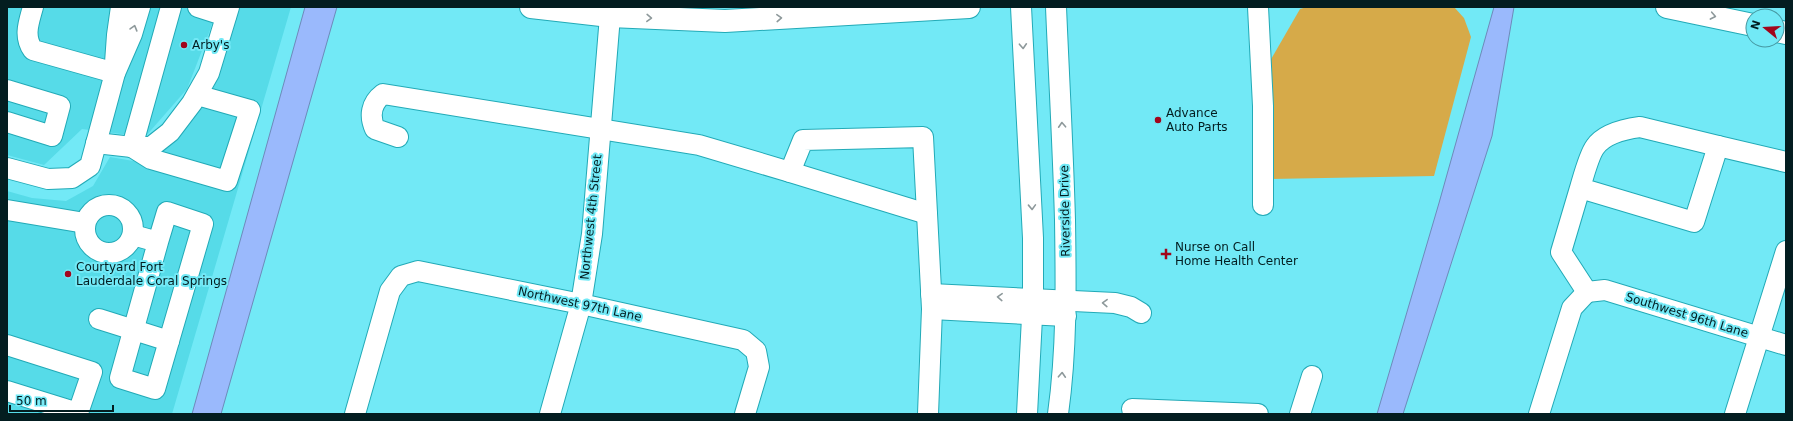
<svg xmlns="http://www.w3.org/2000/svg" width="1793" height="421" font-family="'DejaVu Sans',sans-serif">
	<style>
		.built { fill: #56dbe8 }
		.green { fill: #d6aa49 }
		.water { fill: #9ab9fc; stroke: #6d8aba }
		.lines { fill: none; stroke-linecap: round; stroke-linejoin: round }
		.minor-casing { stroke: #22aab7; stroke-width: 22 }
		.major-casing { stroke: #22aab7; stroke-width: 24 }
		.minor { stroke: #fff; stroke-width: 20 }
		.major { stroke: #fff; stroke-width: 22 }
		.oneway { stroke: #8e999b }
		.poi-dot { fill: #a2051b; stroke: #72e9f6; stroke-width: 1.5 }
		.labels { text-anchor: middle; stroke-width: 4; stroke-linejoin: round; paint-order: stroke }
		.poi-label { font-size: 12px; fill: #031d20; stroke: #72e9f6; text-anchor: start }
		.street-label { font-size: 12px; fill: #031d20; stroke: #72e9f6 }
	</style>
	<rect width="100%" height="100%" fill="#72e9f6"/>
	<g class="built">
		<polygon points="7,7 217,7 210,30 187,89 145,137 82,129 44,165 7,155"/>
		<polygon points="235,7 291,7 172,414 7,414 7,191 32,198 66,201 93,186 110,157 139,162 158,153"/>
	</g>
	<polygon class="green" points="1307,7 1454,7 1464,18 1471,37 1434,176 1270,179 1270,61 1300,9"/>
	<g class="water">
		<polygon points="305,7 337,7 221,414 192,414"/>
		<polygon points="1494,7 1514,7 1492,136 1403,414 1377,414 1439,203"/>
	</g>
	<g class="lines">
		<g class="minor-casing">
			<g id="minor">
				<path d="M33 7C29 22 23 36 33 50L115 73"/>
				<polyline points="171,7 132,147 151,159 227,181 250,110 197,95"/>
				<polyline points="198,7 226,16"/>
				<polyline points="1021,7 1033,238 1033,298 1027,414"/>
				<path d="M1056 7C1059 78 1063 149 1065 220 1066 285 1067 349 1058 414"/>
				<polyline points="1258,7 1263,106 1263,205"/>
				<polyline points="115,63 117,35 121,7"/>
				<polyline points="7,90 60,106 52,136 7,122"/>
				<path d="M398 137 375 129C369 116 371 103 383 94L699 145 790 172 803 140 923 137 932 309 928 414"/>
				<polyline points="96,143 132,147 151,147 170,132 192,103 209,73 229,7"/>
				<polyline points="1718,146 1786,162"/>
				<polyline points="7,168 48,179 72,178 90,166 115,73 132,34 140,7"/>
				<polyline points="790,172 927,214"/>
				<path d="M1580 188C1583 178 1589 155 1595 147 1604 134 1625 129 1640 127L1718 146 1694 222 1580 188 1561 252 1587 292"/>
				<circle cx="109" cy="229" r="24"/>
				<polyline points="7,210 85,223"/>
				<polyline points="133,235 158,242 167,212 203,224 155,389 120,378 158,242"/>
				<polyline points="1587,292 1605,290 1786,345"/>
				<polyline points="931,294 1115,303 1131,307 1141,313"/>
				<polyline points="932,309 1066,316"/>
				<polyline points="99,319 169,341"/>
				<polyline points="7,345 92,372 78,413 7,391"/>
				<polyline points="1132,409 1258,414"/>
				<polyline points="355,414 390,291 401,276 418,271 581,304 743,340 756,351 759,367 745,414"/>
				<polyline points="550,414 581,304 592,234 610,16"/>
				<polyline points="1300,414 1312,376"/>
				<polyline points="1539,414 1572,308 1587,292"/>
				<polyline points="1735,414 1786,251"/>
			</g>
		</g>
		<g class="major-casing">
			<g id="major">
				<polyline points="531,7 610,16 725,21 969,7"/>
				<polyline points="1667,7 1753,25"/>
				<polyline points="1777,31 1786,33"/>
			</g>
		</g>
		<use href="#minor" class="minor"/>
		<use href="#major" class="major"/>
	</g>
	<defs><path id="oneway-chevron" d="M-2-3.5L2.5 0L-2 3.5" fill="none" stroke-width="1.6" stroke-linecap="round" stroke-linejoin="round"/></defs>
	<g class="oneway">
		<use href="#oneway-chevron" transform="translate(1713 16) rotate(11)"/>
		<use href="#oneway-chevron" transform="translate(649 18) rotate(2)"/>
		<use href="#oneway-chevron" transform="translate(779 18) rotate(-3)"/>
		<use href="#oneway-chevron" transform="translate(134 28) rotate(-74)"/>
		<use href="#oneway-chevron" transform="translate(1023 46) rotate(87)"/>
		<use href="#oneway-chevron" transform="translate(1062 125) rotate(-93)"/>
		<use href="#oneway-chevron" transform="translate(1032 207) rotate(88)"/>
		<use href="#oneway-chevron" transform="translate(1000 297) rotate(-177)"/>
		<use href="#oneway-chevron" transform="translate(1105 303) rotate(-178)"/>
		<use href="#oneway-chevron" transform="translate(1062 375) rotate(-87)"/>
	</g>
	<g class="poi-dot">
		<circle cx="184" cy="45" r="4"/>
		<circle cx="1158" cy="120" r="4"/>
		<path d="M1164 248h4v4h4v4h-4v4h-4v-4h-4v-4h4z"/>
		<circle cx="68" cy="274" r="4"/>
	</g>
	<g class="labels">
		<g class="poi-label">
			<text x="192" y="49">Arby's</text>
			<text x="1166" y="117">Advance<tspan x="1166" dy="14">Auto Parts</tspan></text>
			<text x="1175" y="251">Nurse on Call<tspan x="1175" dy="14">Home Health Center</tspan></text>
			<text x="76" y="271">Courtyard Fort<tspan x="76" dy="14">Lauderdale Coral Springs</tspan></text>
		</g>
		<g class="street-label">
			<text transform="translate(1065 211) rotate(-91)" y="4">Riverside Drive</text>
			<text transform="translate(591 217) rotate(-84)" y="4">Northwest 4th Street</text>
			<text transform="translate(580 304) rotate(12)" y="4">Northwest 97th Lane</text>
			<text transform="translate(1687 315) rotate(17)" y="4">Southwest 96th Lane</text>
		</g>
	</g>
	<rect width="1793" height="421" fill="none" stroke="#031d20" stroke-width="16"/>
	<g transform="translate(1765 28) rotate(288)"><circle r="19" fill="#72e9f6" stroke="#4697a0"/>
	<path d="M0-3L7 15L0 10L-7 15Z" fill="#a2051b"/>
	<text y="-6" font-size="11" font-weight="bold" text-anchor="middle" fill="#031d20">N</text>
	</g>
	<path d="M10 405v6h103v-6" fill="none" stroke="#031d20" stroke-width="2"/>
	<text x="16" y="405" font-size="12" fill="#031d20" stroke="#72e9f6" stroke-width="3" paint-order="stroke">50 m</text>
</svg>
